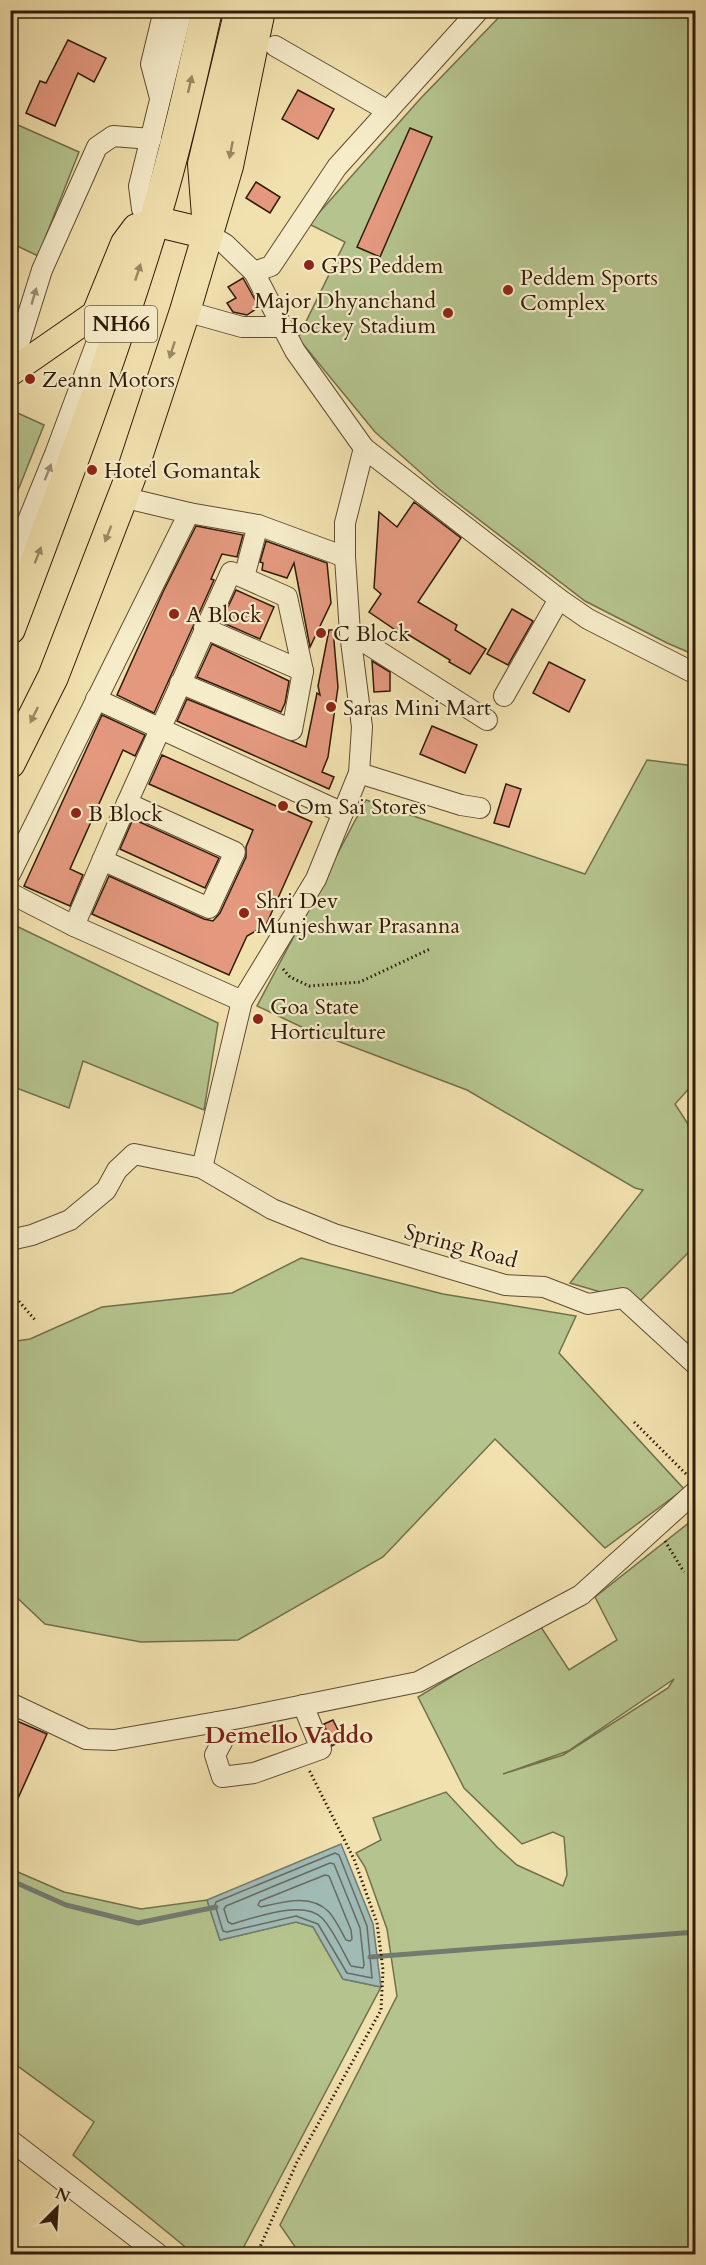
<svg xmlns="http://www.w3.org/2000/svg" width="706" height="2265" font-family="Cardo,serif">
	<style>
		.green { fill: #b5c48e; stroke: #72704c; stroke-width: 1.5; fill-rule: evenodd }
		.water { fill: #a0bbb6; stroke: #737b71; stroke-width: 1.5 }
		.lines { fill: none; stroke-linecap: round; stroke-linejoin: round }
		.shore { stroke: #686b60; stroke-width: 1.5 }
		.stream { stroke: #737b71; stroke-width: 5 }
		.building { fill: #e4997f; stroke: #2f1b0a; stroke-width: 1.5 }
		.minor-casing { stroke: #604c33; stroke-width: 22 }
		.major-casing { stroke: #2f1b0a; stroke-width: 28 }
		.highway-casing { stroke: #2f1b0a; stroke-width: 32 }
		.path { stroke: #2f1b0a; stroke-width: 3; stroke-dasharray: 1.5 3; stroke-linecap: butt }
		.minor { stroke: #f6ecca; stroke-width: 20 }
		.major { stroke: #f1e1ae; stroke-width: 26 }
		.highway { stroke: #f1e1ae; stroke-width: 30 }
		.oneway { fill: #9a8864 }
		.oneway2 { fill: #9c8e74 }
		.poi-dot { fill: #8f2418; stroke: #f6ecca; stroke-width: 2 }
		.labels { text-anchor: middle; stroke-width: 4.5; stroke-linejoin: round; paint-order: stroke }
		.shield { fill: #f6ecca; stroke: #6b5a44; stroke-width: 1.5 }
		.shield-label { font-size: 21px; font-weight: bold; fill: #2f1b0a }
		.poi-label { font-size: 22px; fill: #2f1b0a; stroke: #f6ecca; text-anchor: start }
		.street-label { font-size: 22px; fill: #2f1b0a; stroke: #f6ecca }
		.neighbourhood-label { font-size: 24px; font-weight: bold; fill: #7a1f14; stroke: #f6ecca }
	</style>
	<rect width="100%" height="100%" fill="#f1e1ae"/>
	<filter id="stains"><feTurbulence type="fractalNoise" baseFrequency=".00333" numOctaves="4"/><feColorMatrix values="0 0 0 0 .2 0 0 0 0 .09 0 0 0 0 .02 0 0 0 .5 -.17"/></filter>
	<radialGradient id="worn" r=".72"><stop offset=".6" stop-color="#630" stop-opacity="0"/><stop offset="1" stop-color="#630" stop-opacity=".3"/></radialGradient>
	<g class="green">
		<polygon points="505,11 695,11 695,655 667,643 585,601 439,489 375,432 298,338 345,242 309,224 420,99"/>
		<polygon points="11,122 79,152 38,256 11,243"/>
		<polygon points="11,410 44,425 11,508"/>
		<polygon points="647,760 695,766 695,1082 675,1104 695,1135 695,1246 638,1303 570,1283 643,1190 635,1188 467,1090 306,1029 257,1006 366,800 585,874"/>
		<polygon points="10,923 218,1023 204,1110 83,1061 69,1108 11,1086"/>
		<polygon points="301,1258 443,1294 576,1316 559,1353 684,1489 605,1548 495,1439 383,1557 238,1640 141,1642 45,1624 11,1592 10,1342 30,1339 102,1307 232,1293"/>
		<path d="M695 1518V2254H300L280 2225 397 1996 387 1929 365 1867 356 1853 381 1840 373 1818 446 1792 497 1847 517 1865 563 1886 567 1875 564 1837 553 1832 522 1844 464 1788 418 1697 539 1624 569 1670 617 1640 595 1597ZM674 1679 668 1688 563 1755 503 1774 568 1751Z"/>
		<polygon points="11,1869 64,1892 141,1909 207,1900 220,1940 296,1922 313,1927 343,1979 381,1987 240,2254 194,2254 73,2155 94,2122 12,2062 11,2064"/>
	</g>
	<polygon class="water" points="341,1844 373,1924 381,1987 343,1979 313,1927 296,1922 220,1940 207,1900"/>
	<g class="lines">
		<g class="shore">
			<polygon points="335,1853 339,1855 367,1926 372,1978 347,1973 318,1924 296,1916 227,1932 223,1931 215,1905 216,1902"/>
			<path d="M330 1863 334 1864 360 1928 364 1965 363 1968 351 1966C343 1952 333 1929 322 1918 303 1899 254 1918 232 1924L228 1922 224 1909 226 1906Z"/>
			<path d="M325 1875 329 1876 351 1930 352 1939 350 1941 346 1940C341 1931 336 1920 329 1912 311 1893 283 1902 261 1907L258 1905 260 1901Z"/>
		</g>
		<g class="stream">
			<polyline points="10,1880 66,1905 138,1923 216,1907"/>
			<polyline points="370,1957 696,1932"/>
		</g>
	</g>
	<g class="building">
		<polygon points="68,40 106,58 94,82 78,73 55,126 26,113 40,81 46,83"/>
		<polygon points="298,90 334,109 318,139 282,119"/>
		<polygon points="410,128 432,137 380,257 357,247"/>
		<polygon points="256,182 280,197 270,213 246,198"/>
		<polygon points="243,278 259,307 247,315 233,312 227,303 236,298 228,287"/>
		<polygon points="414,502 461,538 418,602 457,625 455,630 486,649 470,674 449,662 450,660 399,629 397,631 369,612 381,594 374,588 379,512 397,527"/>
		<polygon points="196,526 243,535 237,557 222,554 211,579 214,580 154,713 117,695 163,592"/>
		<polygon points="266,541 327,563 331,603 310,647 294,563 287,578 262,570 263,563 260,562"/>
		<polygon points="236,590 274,607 260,639 221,622"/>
		<polygon points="512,609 533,621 508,665 487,654"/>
		<polygon points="329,630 333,630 338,687 328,757 322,772 334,777 329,789 177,721 187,699 306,747 317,693 320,695 318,686"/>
		<polygon points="212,644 289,681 285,703 281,712 197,677"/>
		<polygon points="372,661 390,672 390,691 374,692"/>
		<polygon points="549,662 585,680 569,712 533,693"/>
		<polygon points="102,715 145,735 135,756 123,750 70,869 83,875 70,906 24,886"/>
		<polygon points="432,726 477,745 465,773 420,754"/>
		<polygon points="162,755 312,822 266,925 247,936 229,975 92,914 109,876 204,919 213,921 220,913 246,857 246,847 253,830 149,784"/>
		<polygon points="506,784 521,789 509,827 494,823"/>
		<polygon points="133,819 219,858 205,888 120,849"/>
		<polygon points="10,1718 47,1734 10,1816"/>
		<polygon points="333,1720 343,1740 332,1746 324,1724"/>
	</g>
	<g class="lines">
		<g class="minor-casing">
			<g id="minor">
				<polyline points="275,46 388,111"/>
				<polyline points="160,98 151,64 164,10"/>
				<polyline points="154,221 142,209 139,186 182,10"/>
				<polyline points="208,234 225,244 254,272 271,266 337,167 479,10"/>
				<polyline points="185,311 242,327 282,327"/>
				<polyline points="10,372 42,270 97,147 113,136 151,139"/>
				<polyline points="364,448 559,599 588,619 696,674"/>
				<polyline points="122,497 189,513 258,525 345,557"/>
				<polyline points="10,565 55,454 99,336 95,314"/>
				<polyline points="244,577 258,525"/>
				<polyline points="204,628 303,671"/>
				<polyline points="350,633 487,720"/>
				<polyline points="504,696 559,599"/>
				<polyline points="96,699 343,813"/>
				<polyline points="359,773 461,805 480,808"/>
				<polyline points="127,803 231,572 287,597 303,671 292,730 180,683"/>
				<polyline points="10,874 189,513"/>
				<polyline points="10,893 74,926 242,1001"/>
				<polyline points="74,926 127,803 235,852 209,908 102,860"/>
				<polyline points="202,1168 272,1209 334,1234 505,1285 544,1287 588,1304 623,1298 696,1365"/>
				<polyline points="10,1240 32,1235 70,1220 106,1190 117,1170 134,1154 202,1168 242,1001 316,879 359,773 362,727 350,633 345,557 345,523 364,448 295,351 254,272"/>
				<polyline points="10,1703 86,1739 114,1740 240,1718 418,1682 581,1595 696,1491"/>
				<polyline points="218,1722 223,1740 215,1755 222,1777 254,1773 321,1749 303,1705"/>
				<polyline points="10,2140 158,2254"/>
			</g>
		</g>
		<g class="major-casing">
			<polyline id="major" points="10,373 95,314 124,243 136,227 154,221"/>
		</g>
		<g class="highway-casing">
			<g id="highway">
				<polyline points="207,216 203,164 239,14"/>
				<polyline points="154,221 208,234"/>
				<path d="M10 629C61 494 112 360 154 222 175 152 191 81 207 10"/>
				<polyline points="10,763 53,677 130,478 185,311 228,166 260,10"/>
			</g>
		</g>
		<g class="path">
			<polyline points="283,969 290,977 309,986 360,982 430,949"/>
			<polyline points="10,1291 36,1321"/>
			<polyline points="634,1422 688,1476"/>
			<polyline points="665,1541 684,1572"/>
			<polyline points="257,2254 297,2162 381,2010 383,1970 377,1923 354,1859 309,1770"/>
		</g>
		<use href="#minor" class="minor"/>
		<use href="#major" class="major"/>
		<use href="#highway" class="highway"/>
	</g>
	<defs><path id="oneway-solid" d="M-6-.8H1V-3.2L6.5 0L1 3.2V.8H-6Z" transform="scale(1.5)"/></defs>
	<g class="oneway">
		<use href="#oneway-solid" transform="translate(190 84) rotate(-77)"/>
		<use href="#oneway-solid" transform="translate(231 150) rotate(101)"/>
		<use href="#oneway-solid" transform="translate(138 272) rotate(-72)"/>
		<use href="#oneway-solid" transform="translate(172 350) rotate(108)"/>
		<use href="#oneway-solid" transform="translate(108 534) rotate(111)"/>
		<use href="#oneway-solid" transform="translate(38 555) rotate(-69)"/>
		<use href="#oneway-solid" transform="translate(34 715) rotate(116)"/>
	</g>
	<g class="oneway2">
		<use href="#oneway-solid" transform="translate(34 296) rotate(-74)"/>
		<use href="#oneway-solid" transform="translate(48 472) rotate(-68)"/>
	</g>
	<g class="poi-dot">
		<circle cx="309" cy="265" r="6"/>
		<circle cx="508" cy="290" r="6"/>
		<circle cx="448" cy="313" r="6"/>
		<circle cx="30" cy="379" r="6"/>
		<circle cx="92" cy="470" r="6"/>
		<circle cx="174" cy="614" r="6"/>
		<circle cx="321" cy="633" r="6"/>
		<circle cx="331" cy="707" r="6"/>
		<circle cx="283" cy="806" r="6"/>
		<circle cx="76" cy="813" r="6"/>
		<circle cx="244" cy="913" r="6"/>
		<circle cx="258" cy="1019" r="6"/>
	</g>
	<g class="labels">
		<rect class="shield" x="85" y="306" width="72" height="36" rx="4.5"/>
		<g class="shield-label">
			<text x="121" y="331">NH66</text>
		</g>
		<g class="poi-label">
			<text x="321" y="273">GPS Peddem</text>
			<text x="520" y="285">Peddem Sports<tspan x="520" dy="25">Complex</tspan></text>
			<text x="436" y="308" text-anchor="end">Major Dhyanchand<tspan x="436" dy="25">Hockey Stadium</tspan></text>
			<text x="42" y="387">Zeann Motors</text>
			<text x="104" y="478">Hotel Gomantak</text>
			<text x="186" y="622">A Block</text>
			<text x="333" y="641">C Block</text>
			<text x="343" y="715">Saras Mini Mart</text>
			<text x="295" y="814">Om Sai Stores</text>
			<text x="88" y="821">B Block</text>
			<text x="256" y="908">Shri Dev<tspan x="256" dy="25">Munjeshwar Prasanna</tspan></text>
			<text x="270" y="1014">Goa State<tspan x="270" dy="25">Horticulture</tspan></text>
		</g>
		<g class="street-label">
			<text transform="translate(461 1245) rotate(15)" y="8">Spring Road</text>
		</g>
		<g class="neighbourhood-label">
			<text x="289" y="1743">Demello Vaddo</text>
		</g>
	</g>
	<rect width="706" height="2265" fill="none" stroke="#f1e1ae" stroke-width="36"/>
	<rect x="12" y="12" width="682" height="2241" fill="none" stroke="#2f1b0a" stroke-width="3"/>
	<rect x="18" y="18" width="670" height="2229" fill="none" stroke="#2f1b0a" stroke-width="1.5"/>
	<g transform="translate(57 2208) rotate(24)" stroke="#f6ecca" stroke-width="4.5" paint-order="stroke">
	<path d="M0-4.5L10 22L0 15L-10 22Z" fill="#2f1b0a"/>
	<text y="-9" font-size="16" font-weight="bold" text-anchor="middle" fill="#2f1b0a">N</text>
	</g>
	<rect width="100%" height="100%" filter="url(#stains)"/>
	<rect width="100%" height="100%" fill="url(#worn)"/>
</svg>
